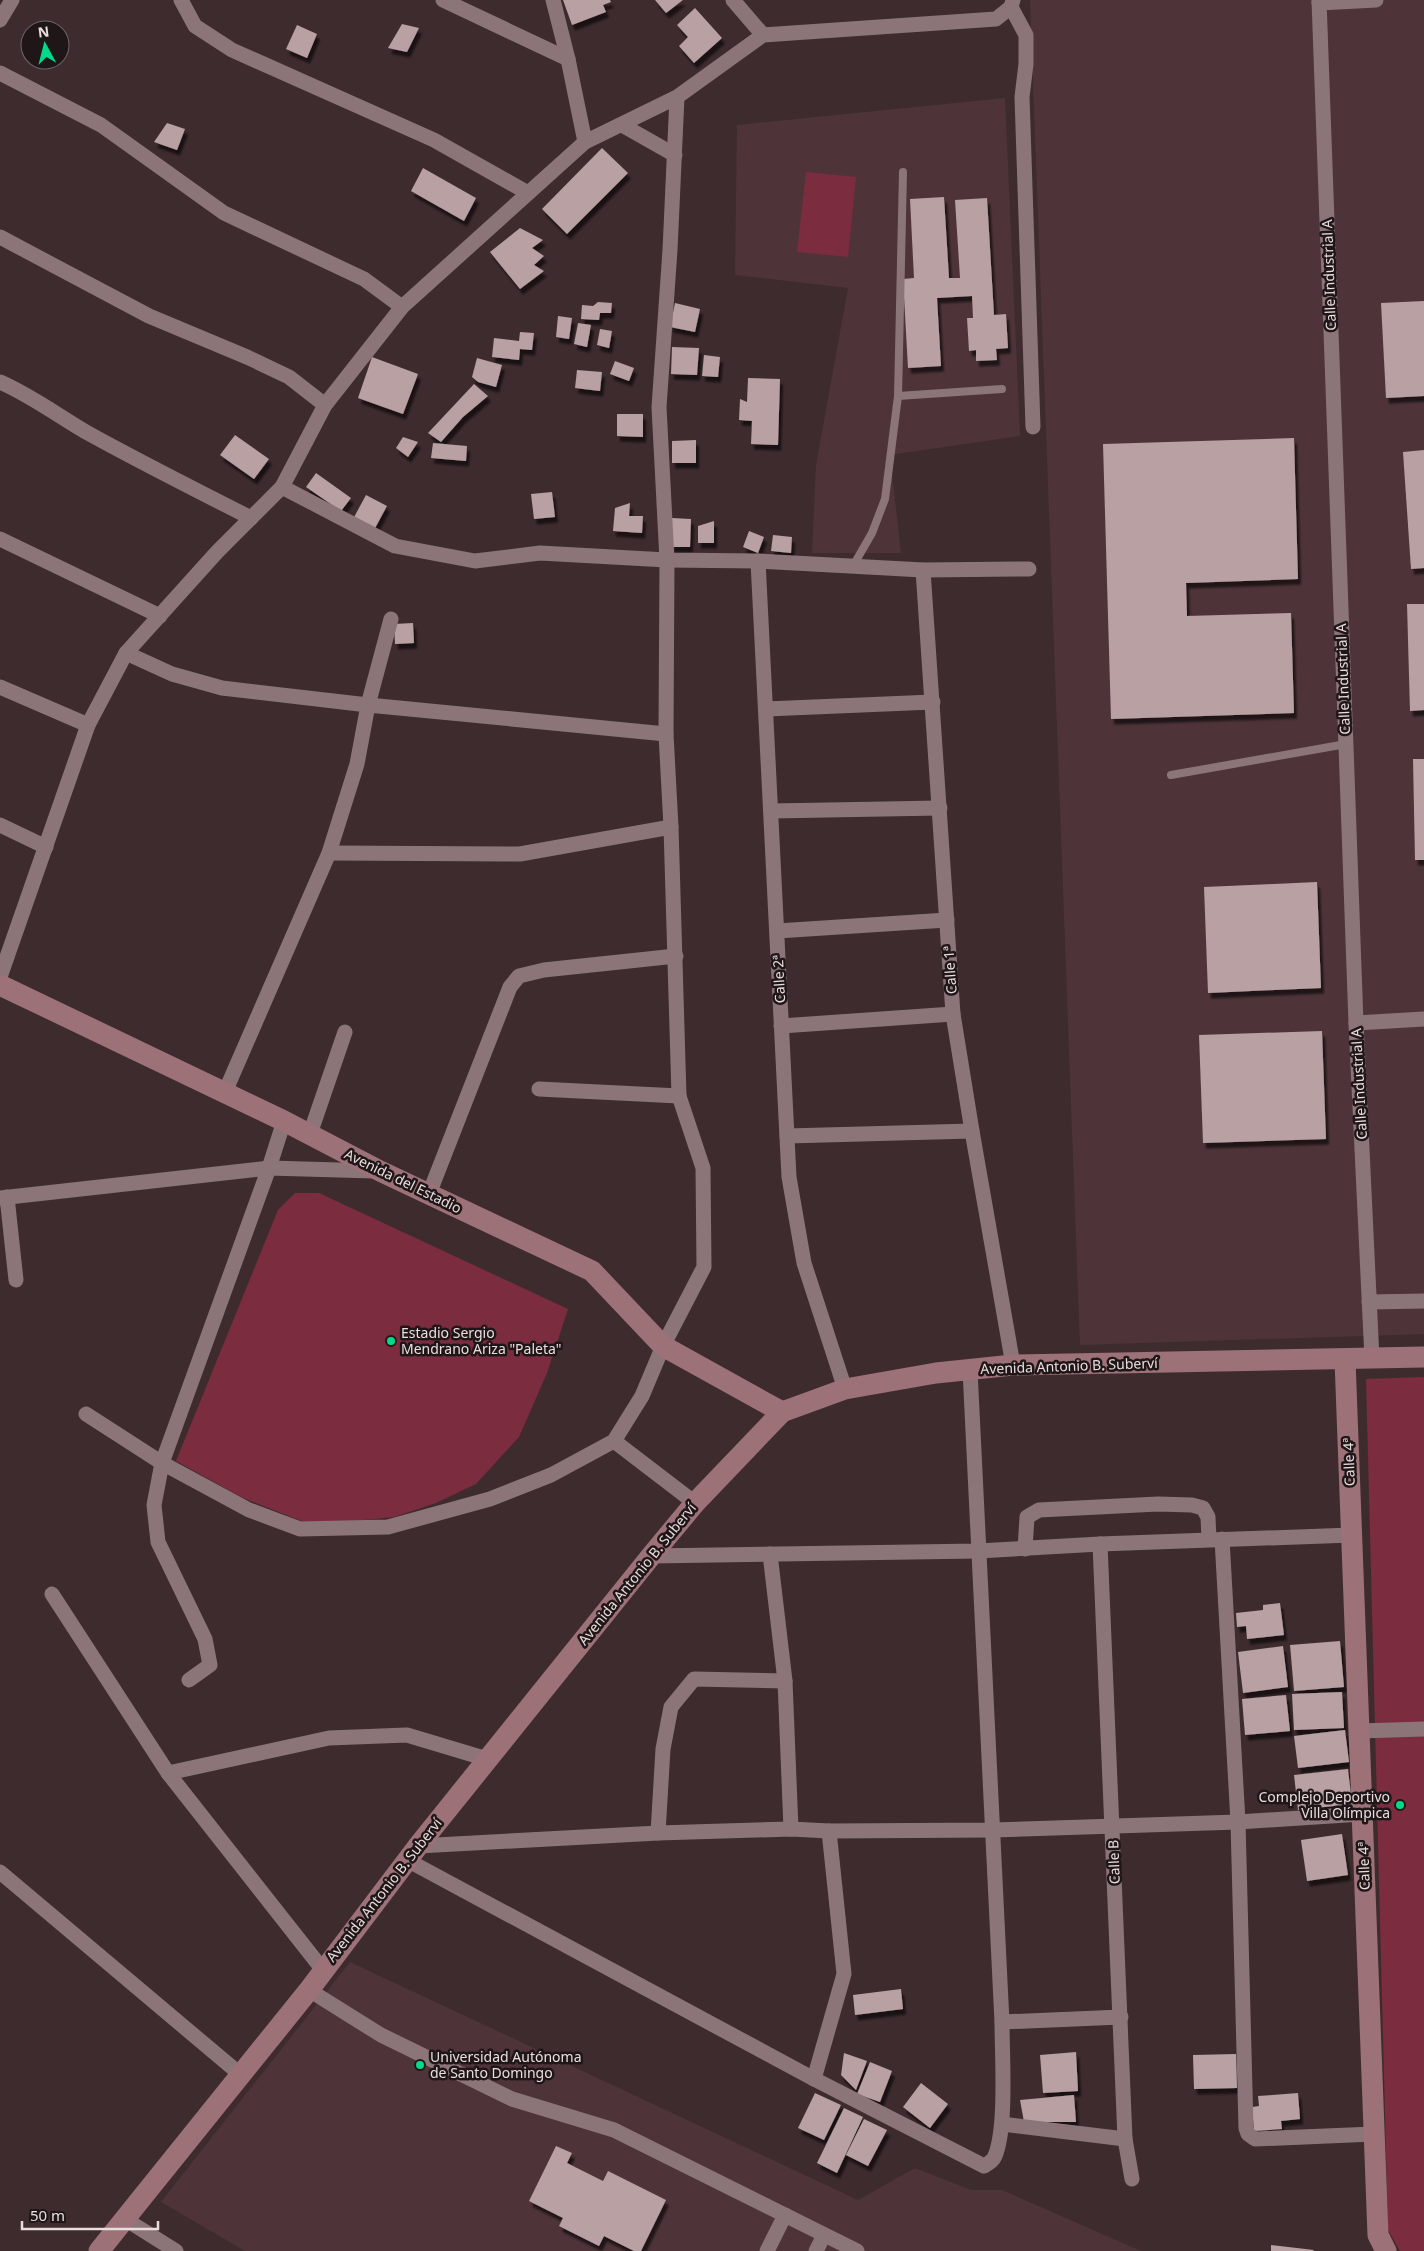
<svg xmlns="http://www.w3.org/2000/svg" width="1424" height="2251" font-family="'Noto Sans',sans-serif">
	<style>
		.built { fill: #4e3438 }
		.green { fill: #7c2c3f }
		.building { fill: #b8a0a3; filter: url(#shadow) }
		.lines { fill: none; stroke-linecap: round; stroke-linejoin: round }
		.lane { stroke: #8c7578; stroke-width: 8 }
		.street { stroke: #8c7578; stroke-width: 15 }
		.secondary { stroke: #9c7178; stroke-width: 21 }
		.poi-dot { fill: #01d98b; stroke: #1f1617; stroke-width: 2 }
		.labels { text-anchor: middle; stroke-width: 5; stroke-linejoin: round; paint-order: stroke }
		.street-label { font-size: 14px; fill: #eaddde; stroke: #1f1617 }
		.poi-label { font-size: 14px; fill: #eaddde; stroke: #1f1617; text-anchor: start }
	</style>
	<defs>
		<filter id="shadow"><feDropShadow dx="3" dy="5.5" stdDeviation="1" flood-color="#0009"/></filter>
	</defs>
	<rect width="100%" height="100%" fill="#3e2b2e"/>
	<g class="built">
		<polygon points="1030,0 1424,0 1424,1334 1080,1345"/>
		<polygon points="1005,98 1020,436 890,455 901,553 812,553 816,465 848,288 735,275 737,125"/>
		<polygon points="350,1962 858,2200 915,2168 971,2190 1002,2190 1141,2251 245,2251 161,2202"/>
	</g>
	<g class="green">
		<polygon points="806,172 856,177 848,257 797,252"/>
		<polygon points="295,1193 319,1193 568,1309 547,1373 519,1437 476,1484 436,1503 394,1517 354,1521 304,1522 243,1498 176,1461 278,1210"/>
		<polygon points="1424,1377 1424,2251 1400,2251 1388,2230 1366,1379"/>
	</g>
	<g class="building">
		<polygon points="563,0 610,0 611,2 603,5 606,12 572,25"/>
		<polygon points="655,0 683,0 666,13"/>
		<polygon points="695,8 722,38 694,63 679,46 688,37 677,25"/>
		<polygon points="402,24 419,28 407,52 388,48"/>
		<polygon points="297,25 317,34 307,58 286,49"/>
		<polygon points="167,123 185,129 177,150 154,142"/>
		<polygon points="602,148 628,173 567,234 542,209"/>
		<polygon points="423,168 476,198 464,221 411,191"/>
		<polygon points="944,197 949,278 960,278 955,200 987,198 994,315 1006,314 1008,348 996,349 997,360 976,361 976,350 969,351 967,318 973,318 972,296 937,298 941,366 908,368 903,279 914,278 910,199"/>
		<polygon points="520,228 543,240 532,248 544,256 534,265 544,271 520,289 490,252"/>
		<polygon points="1424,301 1424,396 1386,398 1381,303"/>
		<polygon points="598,302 612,303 611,313 600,313 599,320 581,319 582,305 593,306"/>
		<polygon points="675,303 700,309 695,332 670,327"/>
		<polygon points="558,316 572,318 569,339 556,337"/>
		<polygon points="578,323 591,325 587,347 574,344"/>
		<polygon points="600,329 612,331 609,348 597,345"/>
		<polygon points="520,332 534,333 532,350 520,349 519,360 492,357 494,338 519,341"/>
		<polygon points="672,347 699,348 697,375 671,374"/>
		<polygon points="704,355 720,357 718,377 702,376"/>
		<polygon points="372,357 418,374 403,414 358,398"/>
		<polygon points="477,358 502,365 496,387 478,382 472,377"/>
		<polygon points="615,361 634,368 629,381 610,374"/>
		<polygon points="577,370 602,372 600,391 575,388"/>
		<polygon points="748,378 780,379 778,445 751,444 752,421 739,420 740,399 747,402"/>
		<polygon points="474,384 488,396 463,417 441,442 428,433"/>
		<polygon points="617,414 643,414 643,437 617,436"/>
		<polygon points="235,435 269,459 254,479 220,455"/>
		<polygon points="403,437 418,442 408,457 396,448"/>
		<polygon points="1294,438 1298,579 1186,583 1187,616 1291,613 1294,713 1111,719 1103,444"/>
		<polygon points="696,440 696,463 672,463 672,441"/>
		<polygon points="433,443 467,446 466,461 431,458"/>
		<polygon points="1424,450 1424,568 1411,569 1403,452"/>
		<polygon points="316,473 351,498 341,511 306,487"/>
		<polygon points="552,492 555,517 534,519 531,494"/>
		<polygon points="366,495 387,506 374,530 353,519"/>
		<polygon points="630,503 629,516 643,516 642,533 613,531 615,508"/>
		<polygon points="672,518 691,519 690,547 671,547"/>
		<polygon points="714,521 714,543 698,543 698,526"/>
		<polygon points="749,531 764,537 758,553 743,547"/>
		<polygon points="773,535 792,537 791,553 771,551"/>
		<polygon points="1407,604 1424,604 1424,710 1410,711"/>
		<polygon points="413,623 414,643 395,644 394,624"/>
		<polygon points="1413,759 1424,759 1424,860 1415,860"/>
		<polygon points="1317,882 1321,988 1208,993 1204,887"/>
		<polygon points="1322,1031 1326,1139 1203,1143 1199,1035"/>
		<polygon points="1280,1603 1284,1635 1247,1639 1246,1626 1237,1627 1236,1613 1263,1610 1263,1605"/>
		<polygon points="1340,1641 1344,1687 1294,1691 1290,1645"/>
		<polygon points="1283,1646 1288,1687 1243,1693 1238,1652"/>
		<polygon points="1342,1692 1344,1728 1294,1730 1292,1694"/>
		<polygon points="1286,1695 1290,1731 1245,1735 1242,1699"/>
		<polygon points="1345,1730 1349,1762 1298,1768 1294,1736"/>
		<polygon points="1348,1769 1352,1804 1298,1810 1294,1775"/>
		<polygon points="1342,1834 1348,1875 1307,1881 1301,1840"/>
		<polygon points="901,1989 903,2009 855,2015 853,1995"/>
		<polygon points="1076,2052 1078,2091 1043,2093 1040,2055"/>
		<polygon points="844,2053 867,2061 856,2090 841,2075"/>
		<polygon points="1236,2054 1237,2088 1194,2089 1193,2055"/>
		<polygon points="870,2062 892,2071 880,2102 857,2094"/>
		<polygon points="921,2083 948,2104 930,2128 903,2107"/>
		<polygon points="815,2093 841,2105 824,2140 798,2128"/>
		<polygon points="1298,2093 1300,2119 1281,2121 1282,2129 1254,2131 1252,2107 1259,2106 1258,2096"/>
		<polygon points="1074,2095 1076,2122 1024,2122 1020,2100"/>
		<polygon points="844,2108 863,2117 837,2173 817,2163"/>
		<polygon points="864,2119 887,2130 868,2166 846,2155"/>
		<polygon points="556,2146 572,2153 567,2163 603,2181 608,2171 666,2200 641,2251 634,2251 604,2236 599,2246 559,2226 563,2218 529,2201"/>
		<polygon points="1271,2245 1314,2250 1313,2251 1271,2251"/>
	</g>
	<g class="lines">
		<g class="lane">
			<polyline points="898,396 1002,389"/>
			<polyline points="853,566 872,533 885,499 898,396 903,172"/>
			<polyline points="1171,775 1346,744"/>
		</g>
		<g class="street">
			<polyline points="181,0 195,26 232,50 434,140 528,193"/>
			<polyline points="443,0 568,59"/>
			<polyline points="553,0 568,59 585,142"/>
			<polyline points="733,0 763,35"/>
			<polyline points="1319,0 1356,1023 1372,1359"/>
			<polyline points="1319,3 1376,0"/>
			<polyline points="1011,7 1026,35 1026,64 1022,97 1033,427"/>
			<polyline points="0,20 12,0"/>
			<polyline points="0,73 101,125 224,213 364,279 402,307"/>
			<polyline points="622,125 675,155"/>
			<polyline points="0,237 149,316 247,357 289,377 325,405"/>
			<path d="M0 382C30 395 57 415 86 432 140 462 196 490 251 518"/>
			<polyline points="282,487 395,546 475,561 540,553 667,560 758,561 923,570 1029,569"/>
			<polyline points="0,539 160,616"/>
			<polyline points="758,561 789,1177 804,1263 845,1389"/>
			<polyline points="923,570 953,1014 972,1131 1013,1365"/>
			<polyline points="126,653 172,674 222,688 368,705 666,734"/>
			<polyline points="0,687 88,725"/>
			<polyline points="766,709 933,702"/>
			<polyline points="771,811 940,808"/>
			<polyline points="0,825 46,847"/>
			<polyline points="329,853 520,854 671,827"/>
			<polyline points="777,931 947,920"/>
			<polyline points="0,977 88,725 126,653 217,552 282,487 325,405 402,307 585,142 677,97 763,35 996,19 1011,7 1013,0"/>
			<polyline points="1356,1023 1424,1019"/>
			<polyline points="781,1026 953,1014"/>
			<polyline points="539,1089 679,1096"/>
			<polyline points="225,1092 329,853 357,764 368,705 391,619"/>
			<polyline points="310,1134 345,1032"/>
			<polyline points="787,1136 972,1131"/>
			<polyline points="429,1194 510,987 519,976 544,970 676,956"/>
			<polyline points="7,1197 16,1280"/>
			<polyline points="0,1198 269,1168 374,1171"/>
			<polyline points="1369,1302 1424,1301"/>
			<polyline points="86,1414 162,1463 249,1510 300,1529 388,1527 490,1499 551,1475 614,1441 642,1396 663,1346 704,1267 703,1168 679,1096 671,827 666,734 667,560 659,407 670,250 677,97"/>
			<polyline points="614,1441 695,1503"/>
			<polyline points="1222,1539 1238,1822 1246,2128 1248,2134 1255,2139 1374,2134"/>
			<polyline points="1100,1544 1125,2139 1132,2179"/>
			<polyline points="1025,1549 1027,1517 1039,1510 1158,1504 1192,1505 1203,1508 1208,1517 1209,1539"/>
			<polyline points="770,1554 785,1681 791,1829"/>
			<polyline points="651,1556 978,1551 1100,1544 1352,1535"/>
			<polyline points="52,1594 168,1773 323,1970"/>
			<polyline points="189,1680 210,1665 205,1639 158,1542 154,1505 162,1463 269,1168 284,1121"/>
			<polyline points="1359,1731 1424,1729"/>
			<polyline points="168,1773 329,1738 407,1735 487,1759"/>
			<polyline points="658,1833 663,1749 671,1707 694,1679 785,1681"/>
			<polyline points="418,1846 658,1833 791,1829 829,1831 992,1830 1238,1822 1362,1814"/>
			<path d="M407 1860 814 2079 984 2166C989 2163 993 2161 995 2156 1007 2127 1002 2055 1002 2022L970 1370"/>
			<polyline points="0,1872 241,2075"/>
			<polyline points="309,1990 381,2035 512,2099 614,2130 857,2251"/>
			<polyline points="1002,2022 1121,2017"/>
			<polyline points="814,2079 844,1974 829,1831"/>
			<polyline points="1002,2124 1125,2139"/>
			<polyline points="125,2219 176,2251"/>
			<polyline points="767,2251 785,2215"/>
			<polyline points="816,2251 824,2235"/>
		</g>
		<g class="secondary">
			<polyline points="0,985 284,1121 380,1171 592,1271 663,1346 782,1412"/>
			<polyline points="1345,1360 1378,2235 1386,2251"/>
			<polyline points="99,2251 309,1990 418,1846 651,1556 695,1503 782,1412 845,1389 936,1373 1013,1365 1424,1357"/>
		</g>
	</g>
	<g class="poi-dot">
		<circle cx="391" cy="1341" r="5"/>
		<circle cx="1400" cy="1805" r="5"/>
		<circle cx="420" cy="2065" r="5"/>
	</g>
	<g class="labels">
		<g class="street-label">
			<text transform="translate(1329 275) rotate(-92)" y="5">Calle Industrial A</text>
			<text transform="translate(1343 679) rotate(-92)" y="5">Calle Industrial A</text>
			<text transform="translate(950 970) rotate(-94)" y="5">Calle 1ª</text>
			<text transform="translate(779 979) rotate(-93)" y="5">Calle 2ª</text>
			<text transform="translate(1359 1084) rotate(-93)" y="5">Calle Industrial A</text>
			<text transform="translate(403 1181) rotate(26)" y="5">Avenida del Estadio</text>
			<text transform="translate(1069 1366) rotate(-2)" y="5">Avenida Antonio B. Suberví</text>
			<text transform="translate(1349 1462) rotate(-92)" y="5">Calle 4ª</text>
			<text transform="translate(637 1574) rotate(-51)" y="5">Avenida Antonio B. Suberví</text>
			<text transform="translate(1114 1862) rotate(-92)" y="5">Calle B</text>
			<text transform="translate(1364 1866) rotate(-92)" y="5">Calle 4ª</text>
			<text transform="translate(384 1890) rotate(-52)" y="5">Avenida Antonio B. Suberví</text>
		</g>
		<g class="poi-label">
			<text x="401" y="1338">Estadio Sergio<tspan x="401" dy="16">Mendrano Ariza "Paleta"</tspan></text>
			<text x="1390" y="1802" text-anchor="end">Complejo Deportivo<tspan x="1390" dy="16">Villa Olímpica</tspan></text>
			<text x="430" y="2062">Universidad Autónoma<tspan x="430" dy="16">de Santo Domingo</tspan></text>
		</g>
	</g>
	<g transform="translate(45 45) rotate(353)"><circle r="24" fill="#1f1617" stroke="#706667"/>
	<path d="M0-4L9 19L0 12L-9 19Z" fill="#01d98b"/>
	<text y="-8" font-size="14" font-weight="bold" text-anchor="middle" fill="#eaddde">N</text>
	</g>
	<path d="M22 2221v8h136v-8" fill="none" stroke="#eaddde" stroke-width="2.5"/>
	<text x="30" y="2221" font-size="15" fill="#eaddde" stroke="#1f1617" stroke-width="4" paint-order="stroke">50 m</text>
</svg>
